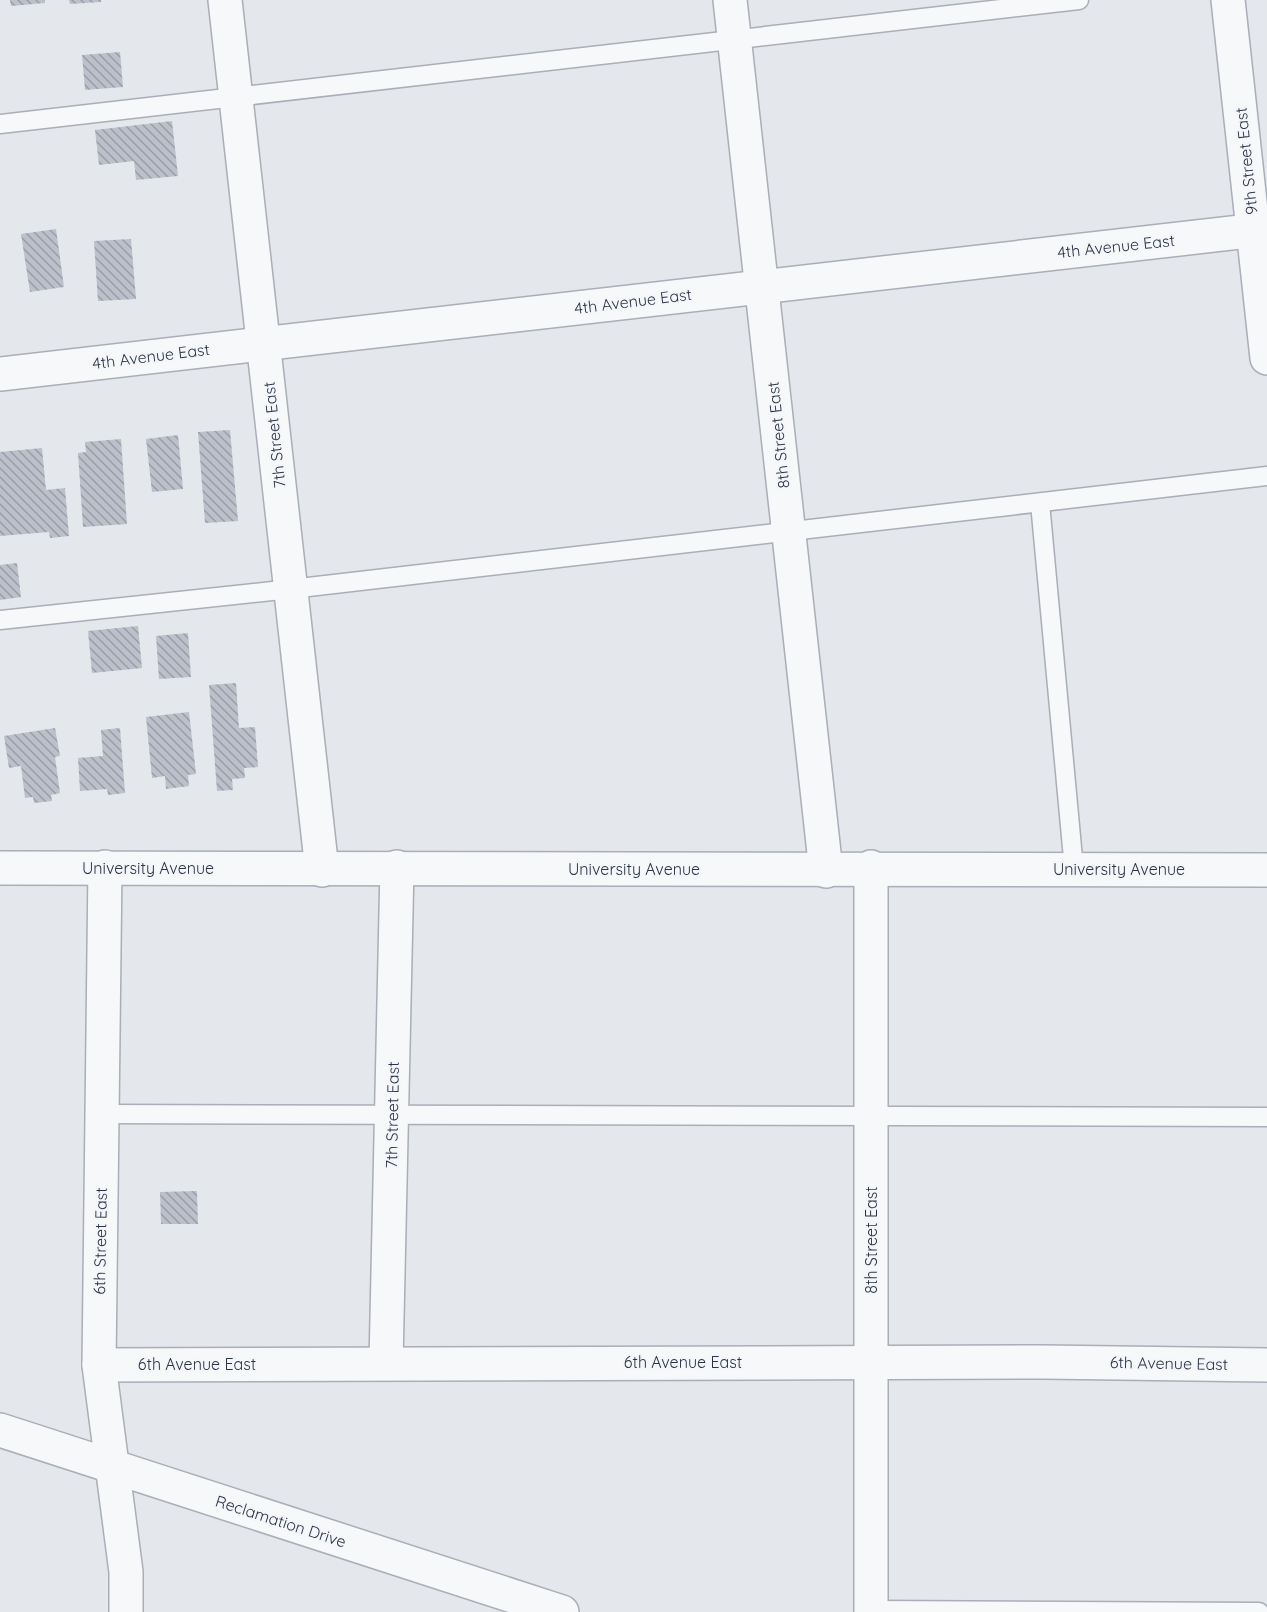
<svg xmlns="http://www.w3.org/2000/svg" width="1267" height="1612" font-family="Quicksand,sans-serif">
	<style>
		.building { fill: url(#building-back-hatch) }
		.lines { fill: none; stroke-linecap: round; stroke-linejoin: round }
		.service-casing { stroke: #a9aeb7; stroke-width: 21 }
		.minor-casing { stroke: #a9aeb7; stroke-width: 36 }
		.tertiary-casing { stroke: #a9aeb7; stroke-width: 36 }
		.service { stroke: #f7f8fa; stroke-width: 18 }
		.minor { stroke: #f7f8fa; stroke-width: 33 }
		.tertiary { stroke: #f7f8fa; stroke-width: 33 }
		.labels { text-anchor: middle; stroke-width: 4.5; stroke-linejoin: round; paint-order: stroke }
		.street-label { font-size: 16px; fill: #2b3445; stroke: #f4f6f9 }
	</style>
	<defs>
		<pattern id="building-back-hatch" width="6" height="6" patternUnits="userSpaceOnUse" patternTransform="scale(1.5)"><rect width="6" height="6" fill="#bbc0ca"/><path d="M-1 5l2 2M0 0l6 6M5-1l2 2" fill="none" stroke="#989da6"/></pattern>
	</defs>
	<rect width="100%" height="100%" fill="#e4e7ec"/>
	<g class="building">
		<polygon points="10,0 45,0 45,3 11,6"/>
		<polygon points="69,0 101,0 101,2 70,4"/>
		<polygon points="120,52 123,87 85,90 82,55"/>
		<polygon points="172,121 178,176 136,180 134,161 99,165 95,130"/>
		<polygon points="56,229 64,287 30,292 21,234"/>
		<polygon points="131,239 136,299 98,301 94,241"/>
		<polygon points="230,430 238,521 205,523 198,432"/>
		<polygon points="178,435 183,489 152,492 146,439"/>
		<polygon points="121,439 127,524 83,527 78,453 86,452 85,442"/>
		<polygon points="42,448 46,490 65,488 69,536 50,538 49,532 0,536 0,452"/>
		<polygon points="17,563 21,597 0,600 0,565"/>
		<polygon points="138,626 142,668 92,673 88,631"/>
		<polygon points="188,633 191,677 159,679 156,636"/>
		<polygon points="236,683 239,728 255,727 258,767 244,768 245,778 232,779 233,790 217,791 209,685"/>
		<polygon points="189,712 196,774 188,775 189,786 166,789 165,776 152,778 146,717"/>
		<polygon points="55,728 60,756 55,757 60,793 51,795 52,801 34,803 33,797 25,798 21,766 9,768 4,736"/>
		<polygon points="120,728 125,793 108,795 107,789 80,791 78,758 103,756 101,730"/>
		<polygon points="197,1191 198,1224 161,1224 160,1192"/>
	</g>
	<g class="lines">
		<g class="service-casing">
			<g id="service">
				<polyline points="0,124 1079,0"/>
				<polyline points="1040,503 1074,869"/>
				<polyline points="0,620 291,589 1267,476"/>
				<polyline points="102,1114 1267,1117"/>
				<polyline points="871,1610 1259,1612"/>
			</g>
		</g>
		<g class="minor-casing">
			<g id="minor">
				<polyline points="225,0 322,870"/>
				<polyline points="730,0 826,871"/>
				<polyline points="1228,0 1267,358"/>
				<polyline points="0,374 1267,229"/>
				<polyline points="105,867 99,1365 126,1572 126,1612"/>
				<polyline points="871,867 871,1612"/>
				<polyline points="386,1363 397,867"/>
				<polyline points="99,1365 1043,1362 1267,1365"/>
				<polyline points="0,1430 562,1612"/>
			</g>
		</g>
		<g class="tertiary-casing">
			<polyline id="tertiary" points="0,868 1267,870"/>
		</g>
		<use href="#service" class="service"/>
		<use href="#minor" class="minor"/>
		<use href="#tertiary" class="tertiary"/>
	</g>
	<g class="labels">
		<g class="street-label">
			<text transform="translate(1246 161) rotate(-96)" y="6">9th Street East</text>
			<text transform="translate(1116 246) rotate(-6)" y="6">4th Avenue East</text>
			<text transform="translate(633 301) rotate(-7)" y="6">4th Avenue East</text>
			<text transform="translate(151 356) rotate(-7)" y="6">4th Avenue East</text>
			<text transform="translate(274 435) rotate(-96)" y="6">7th Street East</text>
			<text transform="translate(778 435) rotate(-96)" y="6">8th Street East</text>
			<text x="148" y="874">University Avenue</text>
			<text x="634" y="875">University Avenue</text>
			<text x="1119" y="875">University Avenue</text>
			<text transform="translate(392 1115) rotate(-89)" y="6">7th Street East</text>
			<text transform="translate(871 1240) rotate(-90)" y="6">8th Street East</text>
			<text transform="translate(100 1241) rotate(-89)" y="6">6th Street East</text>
			<text x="683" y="1368">6th Avenue East</text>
			<text transform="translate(1169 1363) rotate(1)" y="6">6th Avenue East</text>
			<text x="197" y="1370">6th Avenue East</text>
			<text transform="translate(281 1521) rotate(18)" y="6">Reclamation Drive</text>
		</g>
	</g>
</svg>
